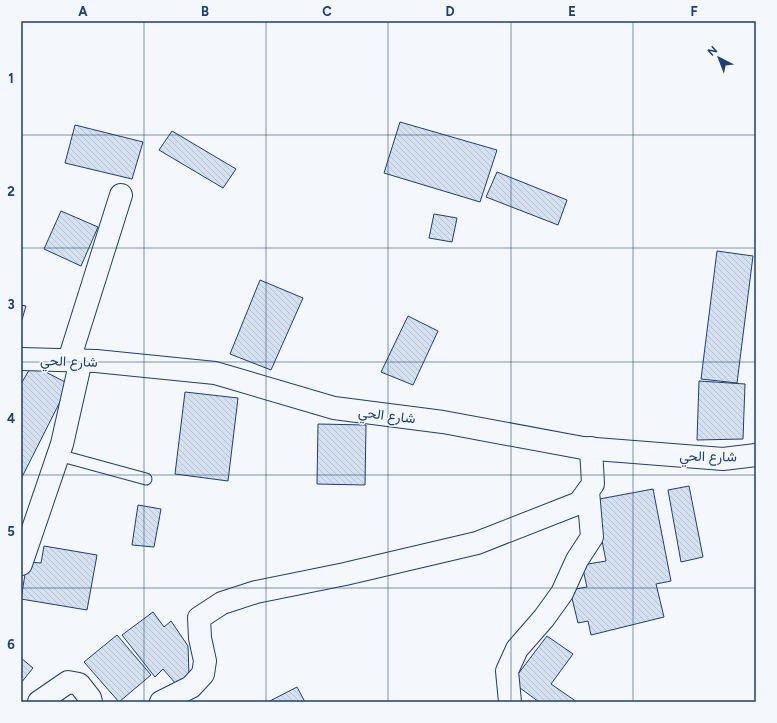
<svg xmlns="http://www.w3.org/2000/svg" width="777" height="723" font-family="Figtree,Vazirmatn,sans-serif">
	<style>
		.building { fill: url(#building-back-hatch); stroke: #1d3f73 }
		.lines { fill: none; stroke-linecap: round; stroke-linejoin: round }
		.service-casing { stroke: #1d3f73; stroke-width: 13 }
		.minor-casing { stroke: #1d3f73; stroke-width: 24 }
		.service { stroke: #f4f7fb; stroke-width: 11 }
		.minor { stroke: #f4f7fb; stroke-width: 22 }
		.grid { fill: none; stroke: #1d3f73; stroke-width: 1; stroke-opacity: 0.55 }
		.labels { text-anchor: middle; stroke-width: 3; stroke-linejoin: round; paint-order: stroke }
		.street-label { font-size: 14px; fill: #1d3f73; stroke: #f4f7fb }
		.neatline { fill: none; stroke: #1d3f73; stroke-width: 1.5 }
		.grid-label { font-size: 13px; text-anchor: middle; font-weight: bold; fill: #1d3f73 }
	</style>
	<defs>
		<pattern id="building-back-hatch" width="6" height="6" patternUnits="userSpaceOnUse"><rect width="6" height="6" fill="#d5e0f0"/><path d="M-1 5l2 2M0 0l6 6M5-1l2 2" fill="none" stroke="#b6c1d1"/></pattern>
	</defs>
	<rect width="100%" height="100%" fill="#f4f7fb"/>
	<g class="building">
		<polygon points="400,122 497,150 480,202 384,173"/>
		<polygon points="75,125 143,142 132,179 65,163"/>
		<polygon points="172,131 236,169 223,188 159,150"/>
		<polygon points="497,172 567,200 558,225 486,197"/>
		<polygon points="61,211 98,227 81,266 44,249"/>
		<polygon points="434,214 457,218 452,242 429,238"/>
		<polygon points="717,251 753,256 737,383 701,379"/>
		<polygon points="260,280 303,298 271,370 230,354"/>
		<polygon points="21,305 26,306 21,323"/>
		<polygon points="408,316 438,331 413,385 381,372"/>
		<polygon points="32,365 69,384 21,479 21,384"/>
		<polygon points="699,381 745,384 743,439 697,440"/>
		<polygon points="185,392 238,398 228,481 175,474"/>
		<polygon points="318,424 366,425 365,485 317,484"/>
		<polygon points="689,486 703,557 681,562 668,490"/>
		<polygon points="653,489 671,581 656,584 664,617 591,635 588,621 578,623 570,590 587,587 582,565 606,561 594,500"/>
		<polygon points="138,505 161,509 154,547 132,545"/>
		<polygon points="44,546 97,555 87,610 21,599 27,562 41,563"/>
		<polygon points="153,612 164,627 171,621 188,646 189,675 176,684 163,669 155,677 122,635"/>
		<polygon points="117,635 151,675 119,702 84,662"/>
		<polygon points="547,636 573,654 551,684 577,702 539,702 512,682"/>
		<polygon points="21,658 33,668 21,683"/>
		<polygon points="297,687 305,702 268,702"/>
	</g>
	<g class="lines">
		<g class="service-casing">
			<polyline id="service" points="58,455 146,479"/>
		</g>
		<g class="minor-casing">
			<g id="minor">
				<polyline points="21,359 96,361 215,373 334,408 443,422 583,448 723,459 756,455"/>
				<polyline points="69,360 121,195"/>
				<polyline points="21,564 62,444 81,360"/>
				<polyline points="39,702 68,682 79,684 90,698 91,702"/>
				<polyline points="161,702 191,687 203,674 205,661 200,638 199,618 222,603 256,592 345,574 477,543 579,503 593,484 591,448"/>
				<polyline points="510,702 507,671 517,649 544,618 562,593 577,560 592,537 588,491"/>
			</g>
		</g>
		<use href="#service" class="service"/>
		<use href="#minor" class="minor"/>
	</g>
	<path class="grid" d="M144 21V702M266 21V702M388 21V702M511 21V702M633 21V702M21 135H756M21 248H756M21 362H756M21 475H756M21 588H756"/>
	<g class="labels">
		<g class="street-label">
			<text transform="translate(69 361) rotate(2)" y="5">شارع الحي</text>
			<text transform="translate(387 415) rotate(7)" y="5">شارع الحي</text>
			<text transform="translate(708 456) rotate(1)" y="5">شارع الحي</text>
		</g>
	</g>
	<rect width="777" height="723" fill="none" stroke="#f4f7fb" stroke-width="44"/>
	<g transform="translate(719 58) rotate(318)" stroke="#f4f7fb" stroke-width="3" paint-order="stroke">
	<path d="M0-3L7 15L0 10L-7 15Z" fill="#1d3f73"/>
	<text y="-6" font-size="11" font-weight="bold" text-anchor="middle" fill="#1d3f73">N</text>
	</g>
	<rect x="22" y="22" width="733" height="679" class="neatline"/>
	<g class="grid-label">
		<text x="83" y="16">A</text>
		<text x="205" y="16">B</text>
		<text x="327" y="16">C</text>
		<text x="450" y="16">D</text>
		<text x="572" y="16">E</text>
		<text x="694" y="16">F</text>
		<text x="11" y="83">1</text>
		<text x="11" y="196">2</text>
		<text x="11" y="309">3</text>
		<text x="11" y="423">4</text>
		<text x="11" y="536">5</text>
		<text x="11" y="649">6</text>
	</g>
</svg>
